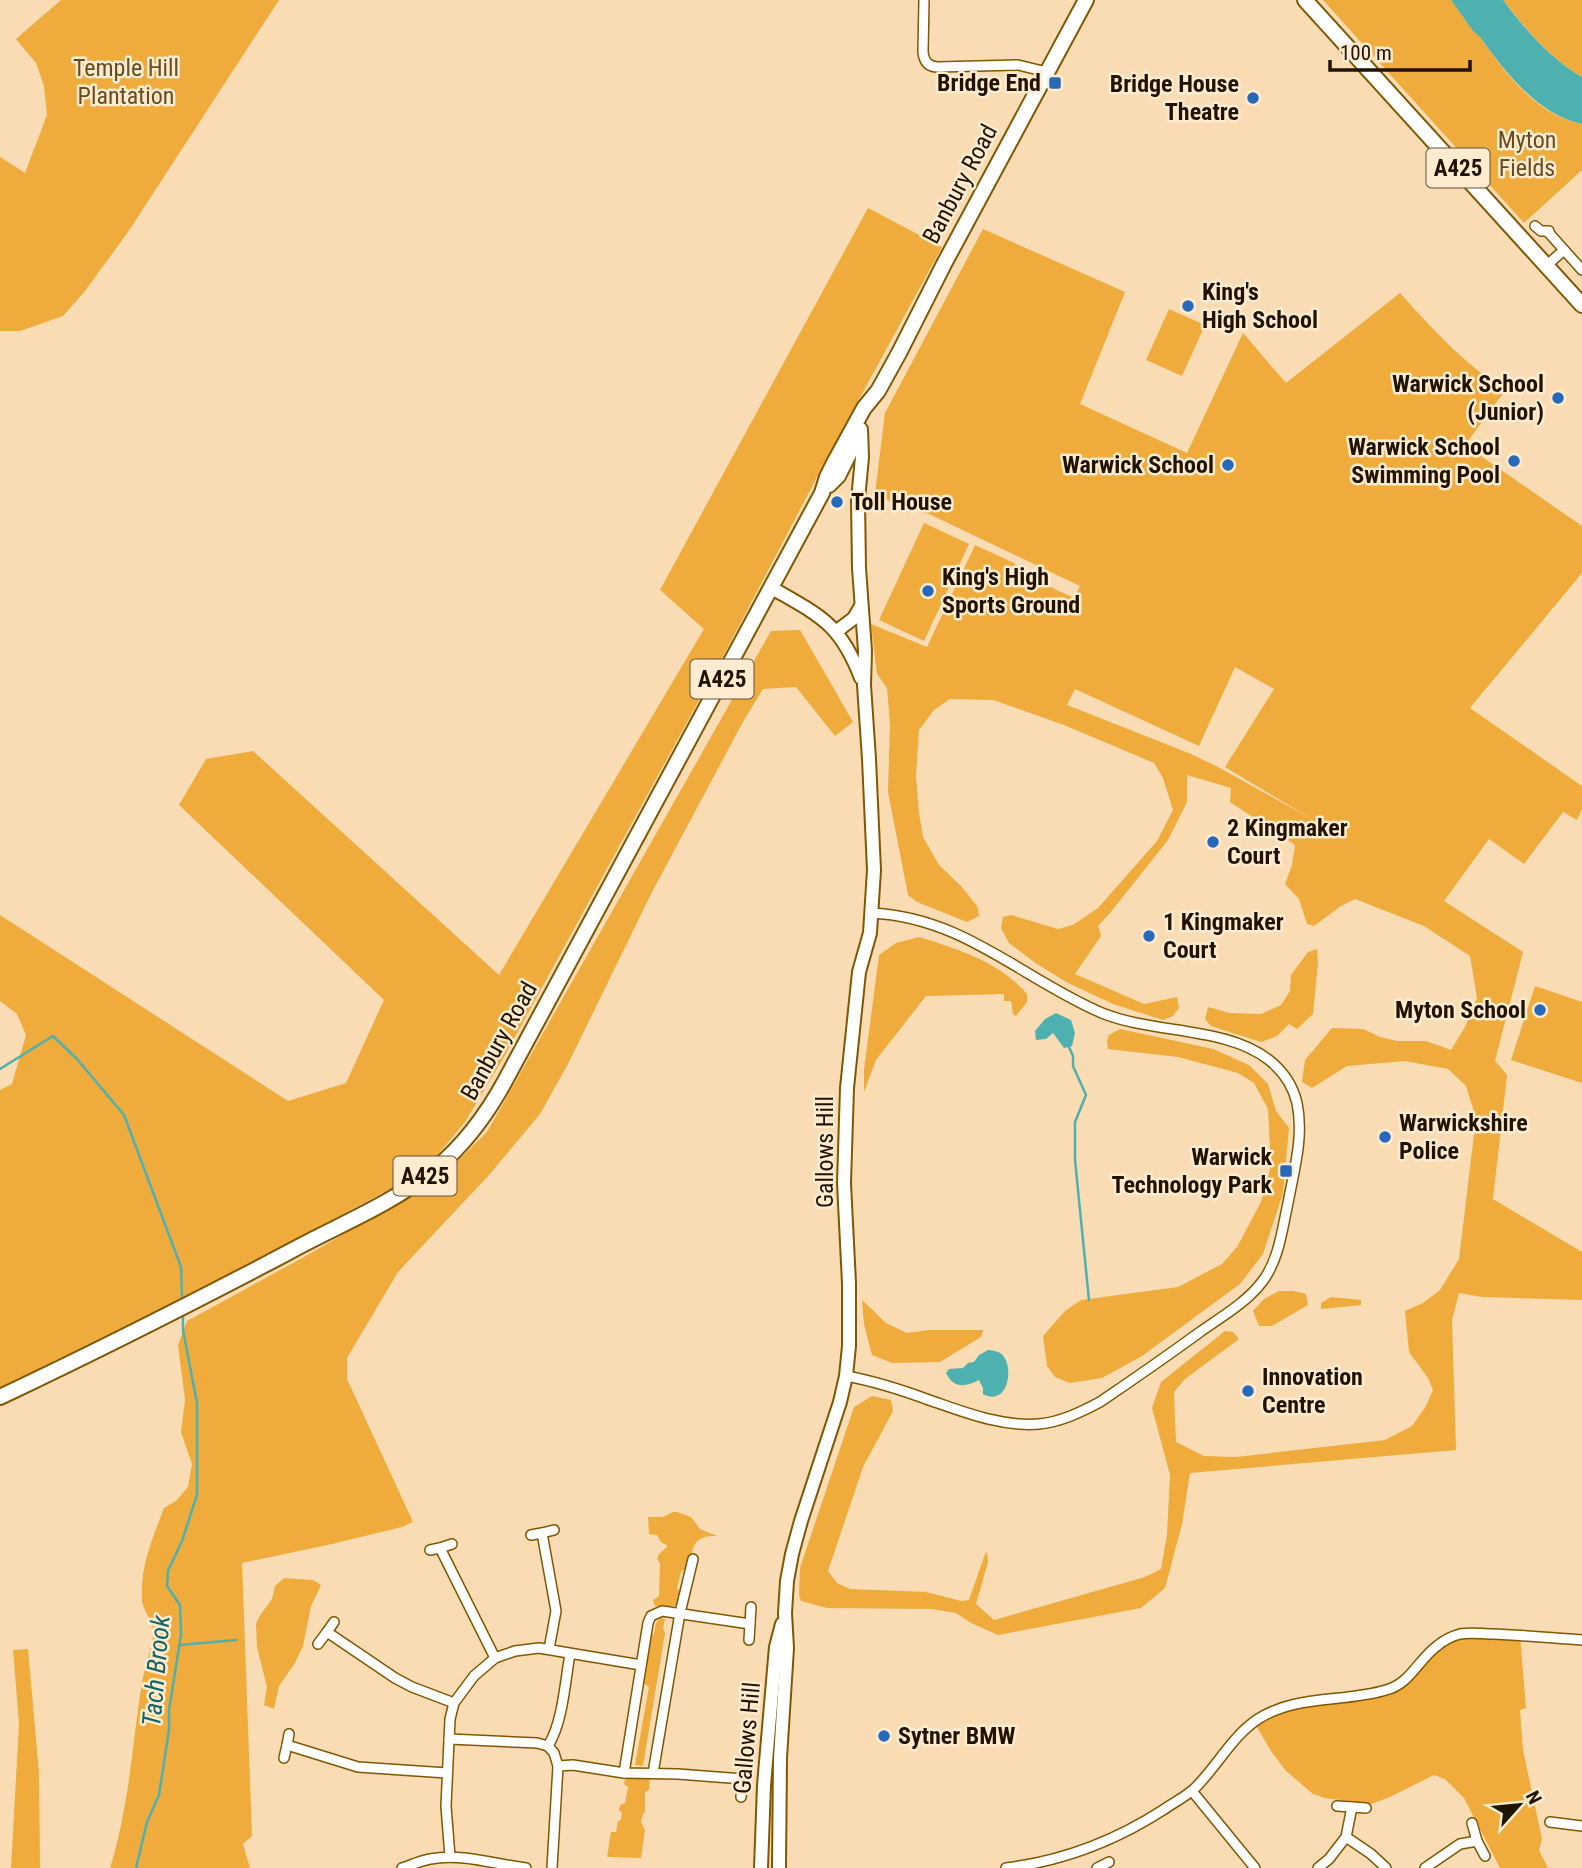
<svg xmlns="http://www.w3.org/2000/svg" width="1582" height="1868" font-family="'Roboto Condensed',sans-serif">
	<style>
		.green { fill: #efab3c; fill-rule: evenodd }
		.water { fill: #4fb0b0 }
		.lines { fill: none; stroke-linecap: round; stroke-linejoin: round }
		.stream { stroke: #4fb0b0; stroke-width: 2.5 }
		.street-casing { stroke: #825700; stroke-width: 12 }
		.secondary-casing { stroke: #825700; stroke-width: 16 }
		.primary-casing { stroke: #825700; stroke-width: 18 }
		.street { stroke: #fff; stroke-width: 9 }
		.secondary { stroke: #fff; stroke-width: 12 }
		.primary { stroke: #fff; stroke-width: 14 }
		.poi-dot { fill: #2669ba; stroke: #ffebd0; stroke-width: 2.5 }
		.labels { text-anchor: middle; stroke-width: 5; stroke-linejoin: round; paint-order: stroke }
		.shield { fill: #ffebd0; stroke: #63543e; stroke-width: 2 }
		.shield-label { font-size: 23px; font-weight: bold; fill: #201300 }
		.park-label { font-size: 24px; fill: #694b1e; stroke: #ffebd0 }
		.poi-label { font-size: 24px; font-weight: bold; fill: #201300; stroke: #ffebd0; text-anchor: start }
		.street-label { font-size: 24px; fill: #201300; stroke: #ffebd0 }
		.water-label { font-size: 26px; font-style: italic; fill: #136465; stroke: #ffebd0 }
	</style>
	<rect width="100%" height="100%" fill="#f9dcb3"/>
	<g class="green">
		<polygon points="61,0 279,0 128,232 85,291 63,316 20,331 0,331 0,157 25,173 47,115 44,86 36,63 16,39"/>
		<path d="M1323 0H1451L1473 31 1480 37C1504 72 1537 116 1582 124V170L1524 223Z"/>
		<path d="M1503 0H1582V77C1549 58 1526 29 1503 0Z"/>
		<polygon points="868,208 942,247 827,458 721,660 504,1057 465,1122 439,1153 413,1177 193,1293 0,1388 0,1090 12,1084 26,1035 17,1014 0,1001 0,915 288,1101 346,1083 384,1000 179,805 206,759 253,751 499,975 704,629 660,590"/>
		<path d="M983 229 1125 292 1080 404 1187 453 1243 333 1286 383 1400 293C1435 332 1462 361 1505 391L1465 445 1582 526V573L1470 708 1582 786V809L1577 820 1563 812 1524 864 1489 839 1444 901 1523 952 1495 1061 1507 1075 1493 1199 1582 1252V1300L1482 1297 1459 1293 1452 1320 1456 1450 1190 1473 1182 1524 1165 1588 1141 1608 998 1635 971 1623 956 1613 932 1609 827 1608 801 1601 799 1595 800 1568 854 1407 872 1396 891 1400 893 1411 863 1467 828 1571 837 1583 850 1589 926 1592 961 1601 969 1600 985 1554 987 1552 988 1562 976 1604 994 1620 1145 1577 1161 1569 1167 1535 1170 1475 1152 1408 1161 1382 1225 1331 1233 1332 1239 1339 1185 1379 1174 1392 1176 1442 1204 1456 1236 1457 1385 1440 1412 1426 1426 1406 1433 1390 1428 1378 1409 1352 1405 1311 1423 1303 1440 1290 1459 1259 1476 1118 1466 1086 1448 1069 1405 1061 1347 1066 1312 1088 1302 1082 1305 1060 1332 1028 1363 1029 1380 1037 1397 1041H1426L1451 1050 1465 1027 1477 998 1470 956 1424 926 1355 899 1341 906 1314 926 1307 924 1299 899 1285 884 1292 865 1295 845 1230 802 1231 788 1187 775V802L1168 840 1110 913 1098 926 1101 936 1075 974 1144 1004 1177 997 1179 1008 1173 1016 1163 1020 1113 1004 1068 983 1037 964 1009 943 1001 928 1003 917 1011 915 1058 929 1073 925 1098 908 1157 841 1173 810 1163 778 1154 763 1064 725 993 700 950 699 934 710 919 730 916 776 919 813 923 837 939 865 961 886 977 906 979 916 967 922 917 902 908 895 888 792 890 724 887 688 877 674 871 624 927 647 975 545 1014 563 1029 577 1074 598 1080 586 929 514 900 506 875 494 885 413ZM1235 667 1274 689 1225 767 1310 818 1220 768 1191 754 1067 705 1075 689 1199 746Z"/>
		<polygon points="1169,309 1205,325 1182,376 1146,360"/>
		<polygon points="924,523 969,544 924,641 879,620"/>
		<path d="M800 630 853 722 835 736 796 687 763 689 744 720 651 894 568 1064 540 1114 489 1175 398 1272 347 1358V1379L413 1522 402 1527 332 1544 242 1563 252 1836 243 1844 250 1868H110C129 1808 132 1745 142 1683 144 1668 154 1644 153 1630 153 1620 143 1611 142 1601 140 1566 152 1540 164 1508L176 1501 188 1487 192 1464 181 1432 185 1400 178 1345 187 1321 304 1257 439 1179 487 1132 771 631Z"/>
		<path d="M919 937C958 949 1000 962 1027 994V1002L1016 1016 1013 1014 1011 1001H1004V994L926 996 876 1060 864 1092V1070L879 955 896 943Z"/>
		<polygon points="1317,949 1318,963 1313,1014 1297,1029 1289,1024 1277,1036 1261,1042 1211,1026 1205,1019 1208,1007 1230,1013 1261,1014 1281,1005 1290,991 1291,975 1308,952"/>
		<polygon points="1535,986 1582,1002 1582,1083 1511,1060"/>
		<polygon points="1120,1029 1213,1049 1249,1065 1268,1084 1276,1111 1289,1128 1283,1193 1263,1254 1240,1284 1142,1356 1102,1378 1070,1383 1055,1377 1047,1366 1043,1336 1065,1311 1081,1300 1178,1287 1222,1264 1237,1247 1261,1202 1271,1166 1268,1109 1254,1083 1238,1073 1178,1057 1108,1049 1107,1041 1109,1035"/>
		<polygon points="1279,1291 1294,1291 1306,1294 1308,1305 1272,1326 1259,1326 1253,1311 1264,1299"/>
		<polygon points="1331,1297 1361,1300 1361,1305 1321,1309 1321,1303"/>
		<polygon points="862,1300 886,1323 907,1333 929,1330 983,1330 981,1337 940,1362 892,1363 872,1355 864,1324"/>
		<path d="M673 1512H677L691 1517 700 1529 717 1536C682 1535 700 1560 681 1572L677 1588 680 1592 677 1606H655L653 1600 659 1596 660 1563 657 1559 659 1554 668 1546 661 1542 657 1535 649 1534 648 1517H663Z"/>
		<polygon points="284,1578 313,1580 321,1585 311,1606 303,1646 295,1663 279,1686 274,1709 264,1705 267,1687 257,1647 256,1624 259,1617 272,1599 275,1586"/>
		<polygon points="660,1618 665,1619 663,1628 665,1633 643,1766 635,1765 649,1687 643,1683 651,1635 654,1634 656,1623"/>
		<polygon points="1520,1635 1526,1708 1520,1710 1523,1750 1542,1839 1539,1850 1548,1868 1500,1868 1464,1798 1445,1779 1434,1775 1390,1797 1371,1804 1325,1798 1313,1794 1286,1771 1271,1751 1254,1722 1271,1712 1391,1689 1453,1636"/>
		<polygon points="28,1649 39,1773 40,1868 11,1868 19,1724 13,1650"/>
		<polygon points="625,1779 650,1779 649,1790 645,1792 645,1812 643,1814 641,1822 645,1830 641,1858 607,1857 611,1832 616,1832 618,1821 621,1820 622,1813 619,1810 620,1805 625,1803 628,1787 624,1784"/>
	</g>
	<g class="water">
		<path d="M1451 0H1503C1525 29 1550 59 1582 77V124C1539 116 1504 71 1480 37L1473 31Z"/>
		<polygon points="1056,1013 1071,1020 1075,1033 1072,1046 1064,1048 1053,1033 1046,1039 1036,1040 1035,1031 1045,1019"/>
		<path d="M988 1350C991 1350 997 1351 1000 1353 1015 1362 1010 1408 983 1394V1388L979 1380C965 1387 954 1389 946 1373L949 1369 963 1368 968 1363 974 1362 979 1355Z"/>
	</g>
	<g class="lines">
		<g class="stream">
			<polyline points="1069,1047 1073,1056 1073,1066 1086,1095 1075,1122 1075,1160 1089,1300"/>
			<polyline points="0,1069 53,1036 77,1059 124,1115 181,1267 182,1298"/>
			<polyline points="180,1645 236,1640"/>
			<polyline points="136,1868 147,1822 159,1795 169,1730 169,1710 181,1635 180,1605 167,1586 168,1571 182,1541 197,1495 197,1403 183,1330 183,1316"/>
		</g>
		<g class="street-casing">
			<g id="street">
				<path d="M924 0 923 52C924 61 928 67 938 67L1018 65 1047 72"/>
				<polyline points="1535,226 1541,231 1549,231"/>
				<polyline points="1548,232 1582,270"/>
				<polyline points="1546,266 1564,250"/>
				<path d="M846 1376C874 1381 902 1390 929 1400 964 1412 1001 1427 1039 1424 1061 1422 1081 1412 1100 1402 1134 1379 1167 1356 1200 1332 1221 1317 1246 1303 1262 1282 1279 1260 1282 1230 1288 1203 1294 1170 1304 1137 1297 1103 1293 1086 1283 1071 1269 1060 1226 1026 1153 1034 1102 1013 1022 979 964 917 871 913"/>
				<polyline points="531,1535 542,1533"/>
				<polyline points="440,1548 452,1544"/>
				<polyline points="430,1550 440,1548 495,1658"/>
				<polyline points="334,1622 327,1632 395,1678 412,1687 454,1703"/>
				<polyline points="749,1640 751,1607"/>
				<polyline points="318,1644 327,1632"/>
				<polyline points="549,1649 556,1611 542,1533 554,1530"/>
				<polyline points="289,1734 287,1745 358,1767 447,1773"/>
				<polyline points="449,1739 537,1743 548,1746"/>
				<polyline points="284,1758 287,1745"/>
				<polyline points="558,1766 573,1765 624,1773 678,1774 743,1779"/>
				<polyline points="624,1773 648,1623 651,1616 662,1611 750,1624"/>
				<polyline points="653,1773 680,1613 693,1559"/>
				<polyline points="1192,1791 1255,1868"/>
				<polyline points="741,1797 745,1759"/>
				<polyline points="1337,1806 1352,1807"/>
				<polyline points="1550,1822 1582,1826"/>
				<polyline points="1472,1823 1477,1841"/>
				<polyline points="1346,1837 1371,1854 1386,1868"/>
				<polyline points="450,1857 446,1806 450,1719 454,1703 474,1676 495,1658 515,1651 539,1648 641,1665"/>
				<path d="M402 1868C411 1865 420 1861 430 1859 462 1853 494 1864 526 1868"/>
				<path d="M552 1868 558 1766 554 1753 548 1746C563 1722 565 1682 570 1654"/>
				<path d="M1006 1868C1063 1861 1115 1841 1163 1810 1173 1803 1185 1797 1194 1789 1217 1767 1231 1737 1258 1719 1297 1694 1343 1703 1386 1690 1410 1684 1418 1660 1437 1646 1443 1641 1452 1636 1460 1634 1471 1632 1482 1634 1492 1634 1522 1635 1552 1638 1582 1640"/>
				<polyline points="1097,1868 1109,1862"/>
				<polyline points="1318,1868 1329,1859 1346,1837 1352,1807 1366,1808"/>
				<polyline points="1425,1868 1460,1844 1477,1841 1485,1856"/>
			</g>
		</g>
		<g class="secondary-casing">
			<g id="secondary">
				<path d="M772 588C820 616 840 623 861 678"/>
				<polyline points="837,631 854,618 861,606"/>
				<polyline points="761,1868 764,1785 776,1647 782,1624"/>
				<polyline points="779,1868 780,1758 787,1648 785,1613 787,1581 792,1554 801,1521 840,1402 846,1376 849,1346 849,1283 844,1183 847,1088 859,972 870,933 874,870 869,759 864,685 865,651 859,568 858,500 862,457 861,429"/>
			</g>
		</g>
		<g class="primary-casing">
			<g id="primary">
				<polyline points="1305,0 1582,305"/>
				<polyline points="829,485 838,476 856,440"/>
				<path d="M0 1397C97 1351 194 1302 289 1252 338 1225 393 1204 436 1168 465 1144 487 1114 505 1081L822 493 827 477 835 461 864 408 878 391 899 353 944 264 1086 0"/>
			</g>
		</g>
		<use href="#street" class="street"/>
		<use href="#secondary" class="secondary"/>
		<use href="#primary" class="primary"/>
	</g>
	<g class="poi-dot">
		<rect x="1048" y="76" width="14" height="14" rx="3.5"/>
		<circle cx="1253" cy="98" r="7"/>
		<circle cx="1188" cy="306" r="7"/>
		<circle cx="1558" cy="398" r="7"/>
		<circle cx="1514" cy="461" r="7"/>
		<circle cx="1228" cy="465" r="7"/>
		<circle cx="837" cy="502" r="7"/>
		<circle cx="928" cy="591" r="7"/>
		<circle cx="1213" cy="842" r="7"/>
		<circle cx="1149" cy="936" r="7"/>
		<circle cx="1540" cy="1010" r="7"/>
		<circle cx="1385" cy="1137" r="7"/>
		<rect x="1279" y="1164" width="14" height="14" rx="3.5"/>
		<circle cx="1248" cy="1391" r="7"/>
		<circle cx="884" cy="1736" r="7"/>
	</g>
	<g class="labels">
		<g class="shield">
			<rect x="1426.5" y="148.5" width="63" height="39" rx="5"/>
			<rect x="690.5" y="659.5" width="63" height="39" rx="5"/>
			<rect x="393.5" y="1156.5" width="63" height="39" rx="5"/>
		</g>
		<g class="shield-label">
			<text x="1458" y="176">A425</text>
			<text x="722" y="687">A425</text>
			<text x="425" y="1184">A425</text>
		</g>
		<g class="park-label">
			<text x="126" y="76">Temple Hill<tspan x="126" dy="28">Plantation</tspan></text>
			<text x="1527" y="148">Myton<tspan x="1527" dy="28">Fields</tspan></text>
		</g>
		<g class="poi-label">
			<text x="1041" y="91" text-anchor="end">Bridge End</text>
			<text x="1239" y="92" text-anchor="end">Bridge House<tspan x="1239" dy="28">Theatre</tspan></text>
			<text x="1202" y="300">King's<tspan x="1202" dy="28">High School</tspan></text>
			<text x="1544" y="392" text-anchor="end">Warwick School<tspan x="1544" dy="28">(Junior)</tspan></text>
			<text x="1500" y="455" text-anchor="end">Warwick School<tspan x="1500" dy="28">Swimming Pool</tspan></text>
			<text x="1214" y="473" text-anchor="end">Warwick School</text>
			<text x="851" y="510">Toll House</text>
			<text x="942" y="585">King's High<tspan x="942" dy="28">Sports Ground</tspan></text>
			<text x="1227" y="836">2 Kingmaker<tspan x="1227" dy="28">Court</tspan></text>
			<text x="1163" y="930">1 Kingmaker<tspan x="1163" dy="28">Court</tspan></text>
			<text x="1526" y="1018" text-anchor="end">Myton School</text>
			<text x="1399" y="1131">Warwickshire<tspan x="1399" dy="28">Police</tspan></text>
			<text x="1272" y="1165" text-anchor="end">Warwick<tspan x="1272" dy="28">Technology Park</tspan></text>
			<text x="1262" y="1385">Innovation<tspan x="1262" dy="28">Centre</tspan></text>
			<text x="898" y="1744">Sytner BMW</text>
		</g>
		<g class="street-label">
			<text transform="translate(960 184) rotate(-62)" y="8">Banbury Road</text>
			<text transform="translate(499 1041) rotate(-61)" y="8">Banbury Road</text>
			<text transform="translate(825 1152) rotate(-90)" y="8">Gallows Hill</text>
			<text transform="translate(747 1738) rotate(-85)" y="8">Gallows Hill</text>
		</g>
		<g class="water-label">
			<text transform="translate(156 1671) rotate(-85)" y="9">Tach Brook</text>
		</g>
	</g>
	<g transform="translate(1519 1805) rotate(63)" stroke="#ffebd0" stroke-width="5" paint-order="stroke">
	<path d="M0-5L12 26L0 18L-12 26Z" fill="#201300"/>
	<text y="-10" font-size="19" font-weight="bold" text-anchor="middle" fill="#201300">N</text>
	</g>
	<path d="M1330 60v10h140v-10" fill="none" stroke="#201300" stroke-width="3.5"/>
	<text x="1340" y="60" font-size="21" fill="#201300" stroke="#ffebd0" stroke-width="5" paint-order="stroke">100 m</text>
</svg>
